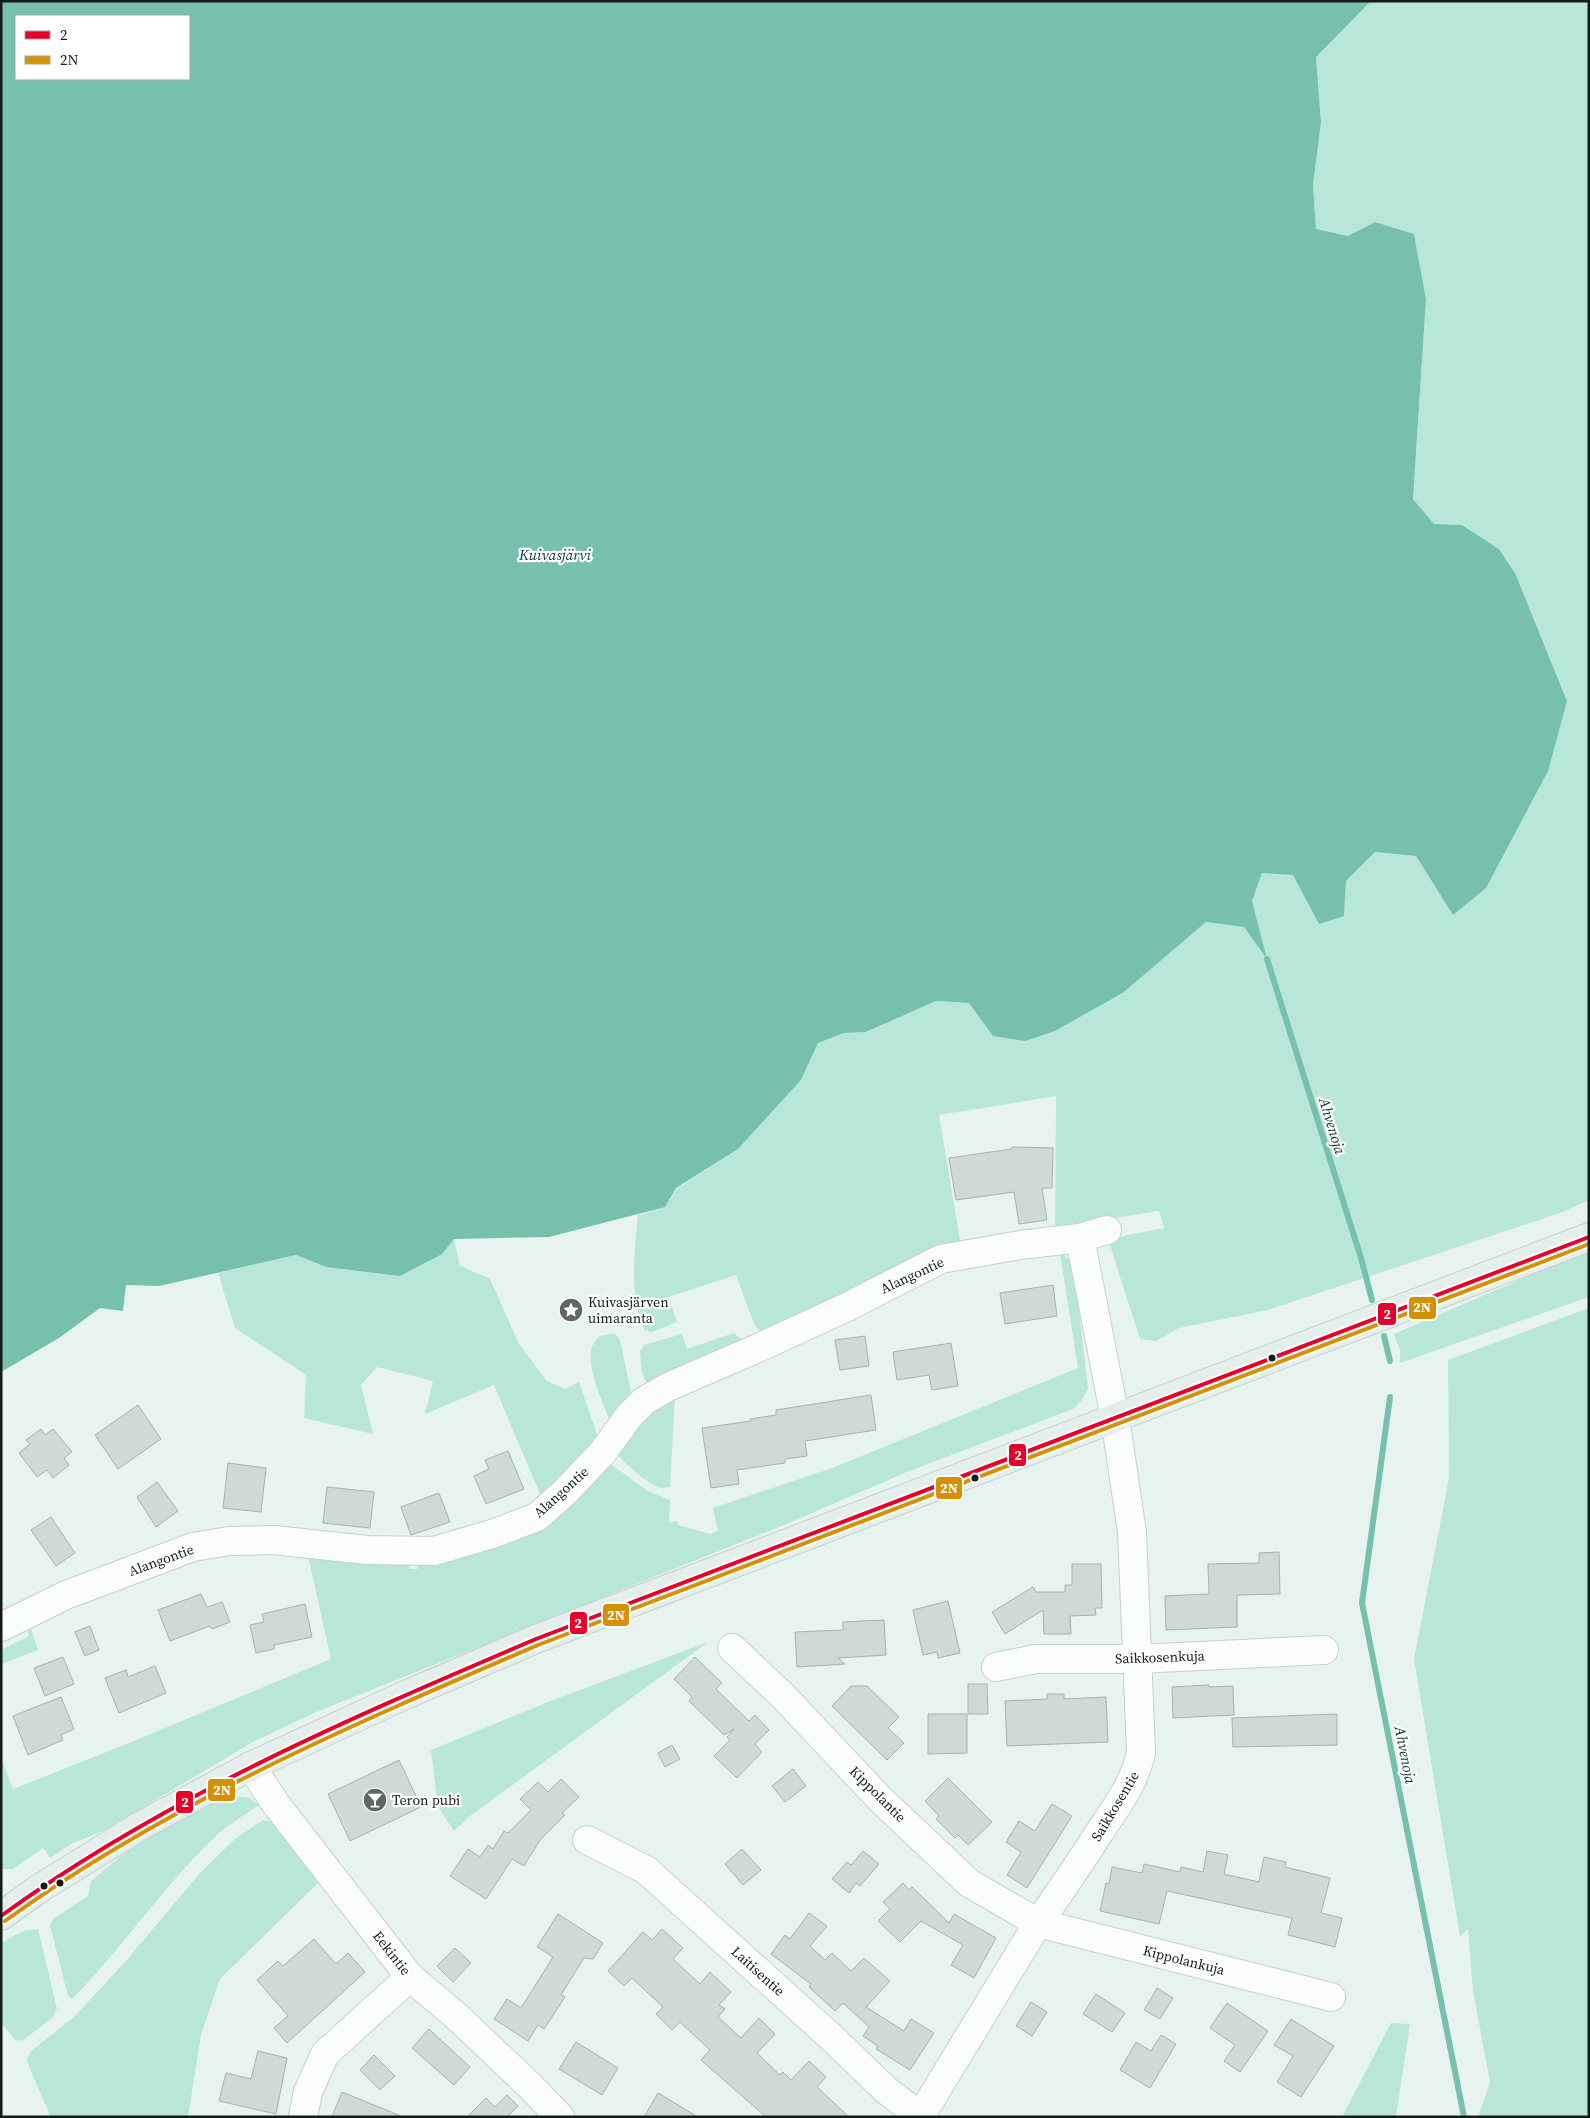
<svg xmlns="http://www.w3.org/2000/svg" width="1590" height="2118" font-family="'Source Serif 4',serif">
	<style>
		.green { fill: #b8e7da }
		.water { fill: #77c0ae; fill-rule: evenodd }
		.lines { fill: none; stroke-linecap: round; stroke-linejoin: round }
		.stream { stroke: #77c0ae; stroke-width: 6 }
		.building { fill: #cfd9d6; stroke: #a8b1ae }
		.minor-casing { stroke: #c7d0cd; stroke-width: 30 }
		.major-casing { stroke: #c7cecc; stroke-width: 30 }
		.minor { stroke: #fbfdfd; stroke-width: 28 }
		.major { stroke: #e4efec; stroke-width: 28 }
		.bus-1-casing { stroke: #fff; stroke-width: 8 }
		.bus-2-casing { stroke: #fff; stroke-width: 8 }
		.bus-1 { stroke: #e4002b; stroke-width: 4 }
		.bus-2 { stroke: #d59104; stroke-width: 4 }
		.bus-dot { fill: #141c1a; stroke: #fff; stroke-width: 2 }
		.labels { text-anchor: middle; stroke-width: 4.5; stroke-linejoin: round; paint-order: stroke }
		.street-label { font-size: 14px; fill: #141c1a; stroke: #fff }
		.poi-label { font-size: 14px; fill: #141c1a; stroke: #fff; text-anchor: start }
		.water-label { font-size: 15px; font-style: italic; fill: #0c392f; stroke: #fff }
		.line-badge { stroke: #fff; stroke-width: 2 }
		.badge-label { font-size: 14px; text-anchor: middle; font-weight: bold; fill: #fff }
	</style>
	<rect width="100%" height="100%" fill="#e7f3ef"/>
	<g class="green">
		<path d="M1371 1H1589V1200L1563 1212 1268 1310 1179 1328 1156 1341 1140 1339 1108 1239 1164 1228 1159 1211 1055 1227 1056 1096 939 1115 961 1246 761 1332 755 1326 736 1275 668 1297 677 1322 652 1332 645 1331C629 1297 634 1251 638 1215L665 1207 676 1189 738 1149 801 1080 817 1043 844 1033 867 1032 936 1001 969 1003 993 1036 1124 992 1206 922 1244 927 1266 958 1252 901 1262 873 1293 875 1344 916 1346 881 1375 852 1416 856 1453 915 1567 701 1515 573 1499 549 1462 525 1434 524 1413 499 1426 299 1414 234 1375 222 1348 236 1316 230 1313 185 1321 123 1316 57Z"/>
		<polygon points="454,1239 460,1266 490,1279 519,1344 547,1381 565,1389 579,1382 598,1437 574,1472 540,1494 494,1385 425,1414 433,1381 377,1367 361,1385 373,1434 304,1418 306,1375 235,1328 218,1273 296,1255 326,1267 442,1254"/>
		<polygon points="1589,1250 1589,1297 1400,1363 1400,1350 1394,1334"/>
		<polygon points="1060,1253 1071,1261 1074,1267 1088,1389 1082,1400 1073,1409 907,1472 784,1525 316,1712 253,1742 103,1831 71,1844 50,1858 43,1848 13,1869 1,1869 1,1758 13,1789 124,1745 331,1659 307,1551 408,1559 410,1569 417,1569 419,1560 451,1555 609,1463 648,1491 670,1500 669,1523 677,1521 678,1525 710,1534 718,1531 713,1508 832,1468 1078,1368"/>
		<polygon points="1589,1308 1589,2117 1478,2117 1490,2082 1473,1991 1468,1929 1460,1936 1414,1659 1449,1478 1448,1360"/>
		<path d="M614 1333 620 1340 632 1397 611 1422C603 1405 586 1366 592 1347 593 1344 596 1340 598 1337Z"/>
		<polygon points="734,1333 741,1339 742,1347 657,1383 646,1382 642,1373 640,1351 644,1345 682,1334 687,1349"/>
		<path d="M675 1395 670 1487C668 1487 665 1488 662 1488 651 1487 624 1463 617 1454L638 1419Z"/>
		<polygon points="28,1619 38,1650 1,1664 1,1644 3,1649 29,1636 26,1624"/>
		<polygon points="708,1642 470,1816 454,1831 438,1807 431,1750 548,1702"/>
		<path d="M229 1795 249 1798 259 1805C246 1814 231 1823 219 1833 165 1883 124 1947 72 1999L68 1996 50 1925 53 1919 88 1896 91 1881 128 1850 217 1799Z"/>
		<polygon points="263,1820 272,1822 323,1878 220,1979 201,2035 188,2117 51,2117 29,2067 27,2059 30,2052 74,2017 125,1962 200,1873 236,1838"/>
		<polygon points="38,1929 57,2009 52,2018 22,2041 14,2039 1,2022 1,1943 23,1931"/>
		<polygon points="1391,2023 1410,2024 1396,2117 1342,2117"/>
	</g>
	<path class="water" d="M1 1H1371L1316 57 1321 123 1313 185 1316 229 1348 236 1375 222 1414 234 1426 299 1413 499 1434 524 1462 525 1499 549 1515 573 1567 701 1548 771 1486 888 1453 915 1416 856 1375 852 1346 881 1344 916 1319 924 1293 875 1262 873 1252 901 1267 959 1244 927 1206 922 1124 992 1055 1031 1025 1041 993 1036 969 1003 936 1001 866 1032 844 1033 818 1043 801 1080 738 1149 676 1188 665 1207 549 1237 454 1239 442 1254 400 1276 326 1267 296 1255 159 1286 126 1285 123 1311 100 1308 59 1338 1 1372ZM16 16H189V79H16Z"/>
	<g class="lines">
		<g class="stream">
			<polyline points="1267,959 1361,1258 1372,1300"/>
			<polyline points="1384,1336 1390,1361"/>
			<polyline points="1390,1397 1362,1603 1464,2117"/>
		</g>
	</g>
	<g class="building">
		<polygon points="1012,1147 1053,1148 1052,1188 1042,1188 1047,1220 1019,1224 1014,1192 956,1200 949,1158 1012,1149"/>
		<polygon points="1053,1285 1057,1316 1005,1324 1000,1293"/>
		<polygon points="865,1336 869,1366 840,1370 835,1340"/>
		<polygon points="951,1343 958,1386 932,1390 929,1375 897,1380 893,1352"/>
		<polygon points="871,1395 876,1430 805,1441 807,1456 785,1459 785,1463 737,1470 739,1484 711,1488 702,1428 751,1421 750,1419 776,1415 776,1410"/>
		<polygon points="138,1405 161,1439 118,1469 95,1435"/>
		<polygon points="41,1429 45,1435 53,1429 72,1452 64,1458 69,1465 53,1478 47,1470 37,1477 19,1453 30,1444 26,1440"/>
		<polygon points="508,1451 524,1489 486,1504 474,1476 489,1469 485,1460"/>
		<polygon points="228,1463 266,1468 261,1512 223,1508"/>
		<polygon points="157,1482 178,1511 156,1527 137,1497"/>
		<polygon points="327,1487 374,1492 370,1528 323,1523"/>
		<polygon points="439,1493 450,1522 411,1535 401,1507"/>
		<polygon points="51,1517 75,1553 56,1566 31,1530"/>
		<polygon points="1279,1552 1280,1594 1237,1595 1237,1627 1166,1630 1165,1596 1209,1594 1208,1564 1259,1563 1259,1553"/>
		<polygon points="1072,1564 1101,1564 1102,1608 1095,1608 1096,1615 1070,1616 1071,1634 1044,1634 1043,1610 1005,1634 992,1612 1033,1587 1036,1592 1065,1592 1065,1585 1072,1585"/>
		<polygon points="201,1594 207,1607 222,1602 230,1622 212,1629 210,1626 170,1641 158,1610"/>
		<polygon points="948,1601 960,1653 938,1658 937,1652 923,1655 913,1610"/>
		<polygon points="305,1604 312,1637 274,1645 274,1649 256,1653 250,1625 264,1622 262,1614"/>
		<polygon points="884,1620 886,1655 838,1658 845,1664 797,1667 795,1632 843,1630 843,1622"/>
		<polygon points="90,1626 99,1650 85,1656 75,1632"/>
		<polygon points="63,1657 74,1684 45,1696 34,1668"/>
		<polygon points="695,1657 722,1683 716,1689 749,1721 755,1715 769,1730 755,1744 762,1752 737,1778 714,1756 730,1740 727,1737 734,1729 724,1735 689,1701 692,1697 674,1679"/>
		<polygon points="155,1666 166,1693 119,1713 105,1678 126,1670 128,1677"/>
		<polygon points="968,1684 987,1684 988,1714 968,1714"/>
		<polygon points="1209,1685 1209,1687 1233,1686 1234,1715 1173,1718 1172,1687"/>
		<polygon points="851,1686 867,1686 899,1717 888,1728 904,1743 887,1760 832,1706"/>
		<polygon points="1047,1694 1064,1694 1064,1699 1106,1697 1108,1742 1007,1746 1005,1701 1047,1699"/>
		<polygon points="61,1697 74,1729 61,1735 63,1740 28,1755 13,1716"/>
		<polygon points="928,1714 967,1714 967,1753 928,1754"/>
		<polygon points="1337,1714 1337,1745 1233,1747 1232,1718"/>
		<polygon points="672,1745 680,1759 665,1767 658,1753"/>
		<polygon points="399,1760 421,1807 350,1841 328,1794"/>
		<polygon points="793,1769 806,1786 785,1802 772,1786"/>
		<polygon points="948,1778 992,1822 968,1845 958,1835 955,1838 936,1819 939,1816 925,1801"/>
		<polygon points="561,1779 579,1797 562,1813 565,1815 540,1840 524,1866 512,1859 486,1899 450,1876 468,1849 480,1857 488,1845 493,1849 504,1831 508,1833 531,1810 520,1799 538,1782 548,1792"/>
		<polygon points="1052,1804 1072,1816 1027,1888 1007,1875 1021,1852 1006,1842 1019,1821 1035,1831"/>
		<polygon points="742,1849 761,1870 743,1885 725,1864"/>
		<polygon points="863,1851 879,1864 860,1886 856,1883 849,1893 832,1879 847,1862 851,1865"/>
		<polygon points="1207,1851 1228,1855 1224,1874 1259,1882 1264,1857 1286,1862 1285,1867 1330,1878 1321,1913 1342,1918 1335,1947 1288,1935 1292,1918 1167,1891 1159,1924 1100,1911 1106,1883 1109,1884 1112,1867 1142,1873 1144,1864 1180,1872 1181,1867 1203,1872"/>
		<polygon points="903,1883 909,1890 912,1887 949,1923 954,1914 996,1938 974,1978 951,1965 963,1945 921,1921 900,1942 878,1921 890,1909 883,1902"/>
		<polygon points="809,1913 827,1926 810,1946 825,1960 832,1953 851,1971 864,1958 890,1981 866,2007 904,2031 911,2019 934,2033 910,2070 876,2049 878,2046 863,2036 869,2027 843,2003 835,2011 809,1987 811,1984 771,1954 785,1935 790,1939"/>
		<polygon points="558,1914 603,1943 593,1959 584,1958 561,1995 565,1997 544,2029 538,2025 528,2041 494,2019 507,1999 521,2008 553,1957 537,1947"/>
		<polygon points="662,1929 683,1948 673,1959 700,1984 710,1972 731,1992 719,2005 725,2009 718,2017 741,2038 759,2018 775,2034 757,2053 780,2075 783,2072 791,2080 809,2061 826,2077 817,2087 849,2117 766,2117 701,2060 710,2050 680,2022 672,2030 656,2014 663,2007 632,1978 624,1986 608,1971 643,1932 652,1940"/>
		<polygon points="314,1939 336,1964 348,1953 365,1972 287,2043 274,2028 288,2016 257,1980 278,1961 283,1966"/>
		<polygon points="455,1948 471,1963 453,1982 437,1966"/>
		<polygon points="1157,1988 1173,1998 1160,2019 1144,2010"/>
		<polygon points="1096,1994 1125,2013 1112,2032 1083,2014"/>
		<polygon points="1031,2002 1047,2012 1032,2036 1016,2026"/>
		<polygon points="1227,2003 1268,2031 1240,2072 1224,2061 1235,2045 1210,2028"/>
		<polygon points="1291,2019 1334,2046 1301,2097 1277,2082 1293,2056 1274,2045"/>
		<polygon points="429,2029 470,2067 454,2085 412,2048"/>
		<polygon points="1161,2035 1176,2044 1150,2088 1120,2070 1136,2042 1151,2051"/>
		<polygon points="576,2042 618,2068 602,2095 559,2069"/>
		<polygon points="258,2051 287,2058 276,2114 219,2101 226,2073 251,2079"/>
		<polygon points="374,2055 395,2076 380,2090 360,2070"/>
		<polygon points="342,2092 401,2116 401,2117 332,2117"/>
		<polygon points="658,2093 698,2117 644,2117"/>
		<polygon points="507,2095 518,2106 507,2117 467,2117 486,2098 495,2107"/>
	</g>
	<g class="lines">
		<g class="minor-casing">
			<g id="minor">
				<polyline points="1,1627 66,1595 193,1547 229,1541 274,1540 367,1550 434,1551 492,1534 537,1517 565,1492 603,1452 629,1416 644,1401 668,1387 758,1348 847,1307 941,1259 1020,1245 1080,1238 1107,1230"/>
				<polyline points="732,1648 783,1696 880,1799 969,1883 1038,1923 1331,1997"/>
				<polyline points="996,1667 1036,1659 1138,1659 1324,1650"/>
				<polyline points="251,1766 275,1803 410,1977 454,2014 529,2085 560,2117"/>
				<polyline points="587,1840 646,1870 831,2037 886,2090 920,2116"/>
				<polyline points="303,2117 308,2092 325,2054 410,1977"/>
				<path d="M920 2117 1038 1923C1059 1894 1079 1864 1099 1833 1116 1807 1135 1783 1141 1752L1132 1532 1115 1418 1080 1238"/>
			</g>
		</g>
		<g class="major-casing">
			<polyline id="major" points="1,1916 37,1890 140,1826 251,1766 403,1696 536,1639 1589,1237"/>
		</g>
		<use href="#minor" class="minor"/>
		<use href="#major" class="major"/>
		<g class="bus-1-casing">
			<path id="bus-1" d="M1 1916C165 1797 351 1718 536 1639L1589 1237"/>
		</g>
		<g class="bus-2-casing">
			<path id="bus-2" d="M5 1921C168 1803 354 1724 538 1645L1589 1244"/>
		</g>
		<use href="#bus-1" class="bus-1"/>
		<use href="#bus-2" class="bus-2"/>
	</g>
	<defs>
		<g id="sight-disc" transform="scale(1.25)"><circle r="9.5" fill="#5e6765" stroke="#fff"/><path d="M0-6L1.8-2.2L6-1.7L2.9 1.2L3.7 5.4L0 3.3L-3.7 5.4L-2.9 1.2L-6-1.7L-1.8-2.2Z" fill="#fff"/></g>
		<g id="bar-disc" transform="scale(1.25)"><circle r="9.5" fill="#5e6765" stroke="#fff"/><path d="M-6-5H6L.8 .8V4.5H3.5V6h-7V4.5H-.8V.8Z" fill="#fff"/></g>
	</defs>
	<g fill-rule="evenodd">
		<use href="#sight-disc" x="571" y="1310"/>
		<use href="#bar-disc" x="375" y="1800"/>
	</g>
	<g class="bus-dot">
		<circle cx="1272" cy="1358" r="4.5"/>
		<circle cx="975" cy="1478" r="4.5"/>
		<circle cx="60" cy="1883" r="4.5"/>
		<circle cx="44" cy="1886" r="4.5"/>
	</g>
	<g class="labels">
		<g class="street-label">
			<text transform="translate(912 1275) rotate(-25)" y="5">Alangontie</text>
			<text transform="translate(561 1492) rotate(-42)" y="5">Alangontie</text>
			<text transform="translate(161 1560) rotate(-20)" y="5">Alangontie</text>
			<text transform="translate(1160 1657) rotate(-2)" y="5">Saikkosenkuja</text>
			<text transform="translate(878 1794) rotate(45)" y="5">Kippolantie</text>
			<text transform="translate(1115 1806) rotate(-59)" y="5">Saikkosentie</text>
			<text transform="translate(392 1953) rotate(52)" y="5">Eekintie</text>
			<text transform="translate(1184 1960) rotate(14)" y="5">Kippolankuja</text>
			<text transform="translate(758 1971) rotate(42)" y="5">Laitisentie</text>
		</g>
		<g class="poi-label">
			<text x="588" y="1307">Kuivasjärven<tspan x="588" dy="16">uimaranta</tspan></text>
			<text x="392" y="1805">Teron pubi</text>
		</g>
		<g class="water-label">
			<text x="555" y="560">Kuivasjärvi</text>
			<text transform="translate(1332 1126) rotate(73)" y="5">Ahvenoja</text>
			<text transform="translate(1405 1755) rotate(79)" y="5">Ahvenoja</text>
		</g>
	</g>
	<g class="line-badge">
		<rect x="1408" y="1296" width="29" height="24" rx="5" fill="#d59104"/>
		<rect x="1377" y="1302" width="20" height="24" rx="5" fill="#e4002b"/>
		<rect x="1008" y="1443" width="19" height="24" rx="5" fill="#e4002b"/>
		<rect x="935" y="1476" width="28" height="24" rx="5" fill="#d59104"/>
		<rect x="602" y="1603" width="28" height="24" rx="5" fill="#d59104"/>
		<rect x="569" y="1611" width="19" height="24" rx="5" fill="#e4002b"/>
		<rect x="207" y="1778" width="29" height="24" rx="5" fill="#d59104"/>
		<rect x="175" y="1790" width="19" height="24" rx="5" fill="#e4002b"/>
	</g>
	<g class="badge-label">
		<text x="1422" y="1312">2N</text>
		<text x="1387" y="1319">2</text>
		<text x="1018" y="1460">2</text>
		<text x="949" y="1493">2N</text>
		<text x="616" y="1620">2N</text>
		<text x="578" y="1628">2</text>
		<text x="222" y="1795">2N</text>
		<text x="185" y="1807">2</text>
	</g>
	<rect width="1590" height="2118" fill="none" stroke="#141c1a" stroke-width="5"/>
	<rect x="15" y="15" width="175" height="65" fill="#ffffff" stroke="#a1a4a3"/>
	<rect x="25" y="31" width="25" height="8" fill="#e4002b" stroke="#a1a4a3"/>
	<text x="60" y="40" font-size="15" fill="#141c1a">2</text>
	<rect x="25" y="56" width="25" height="8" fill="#d59104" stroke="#a1a4a3"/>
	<text x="60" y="65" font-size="15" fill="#141c1a">2N</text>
</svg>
